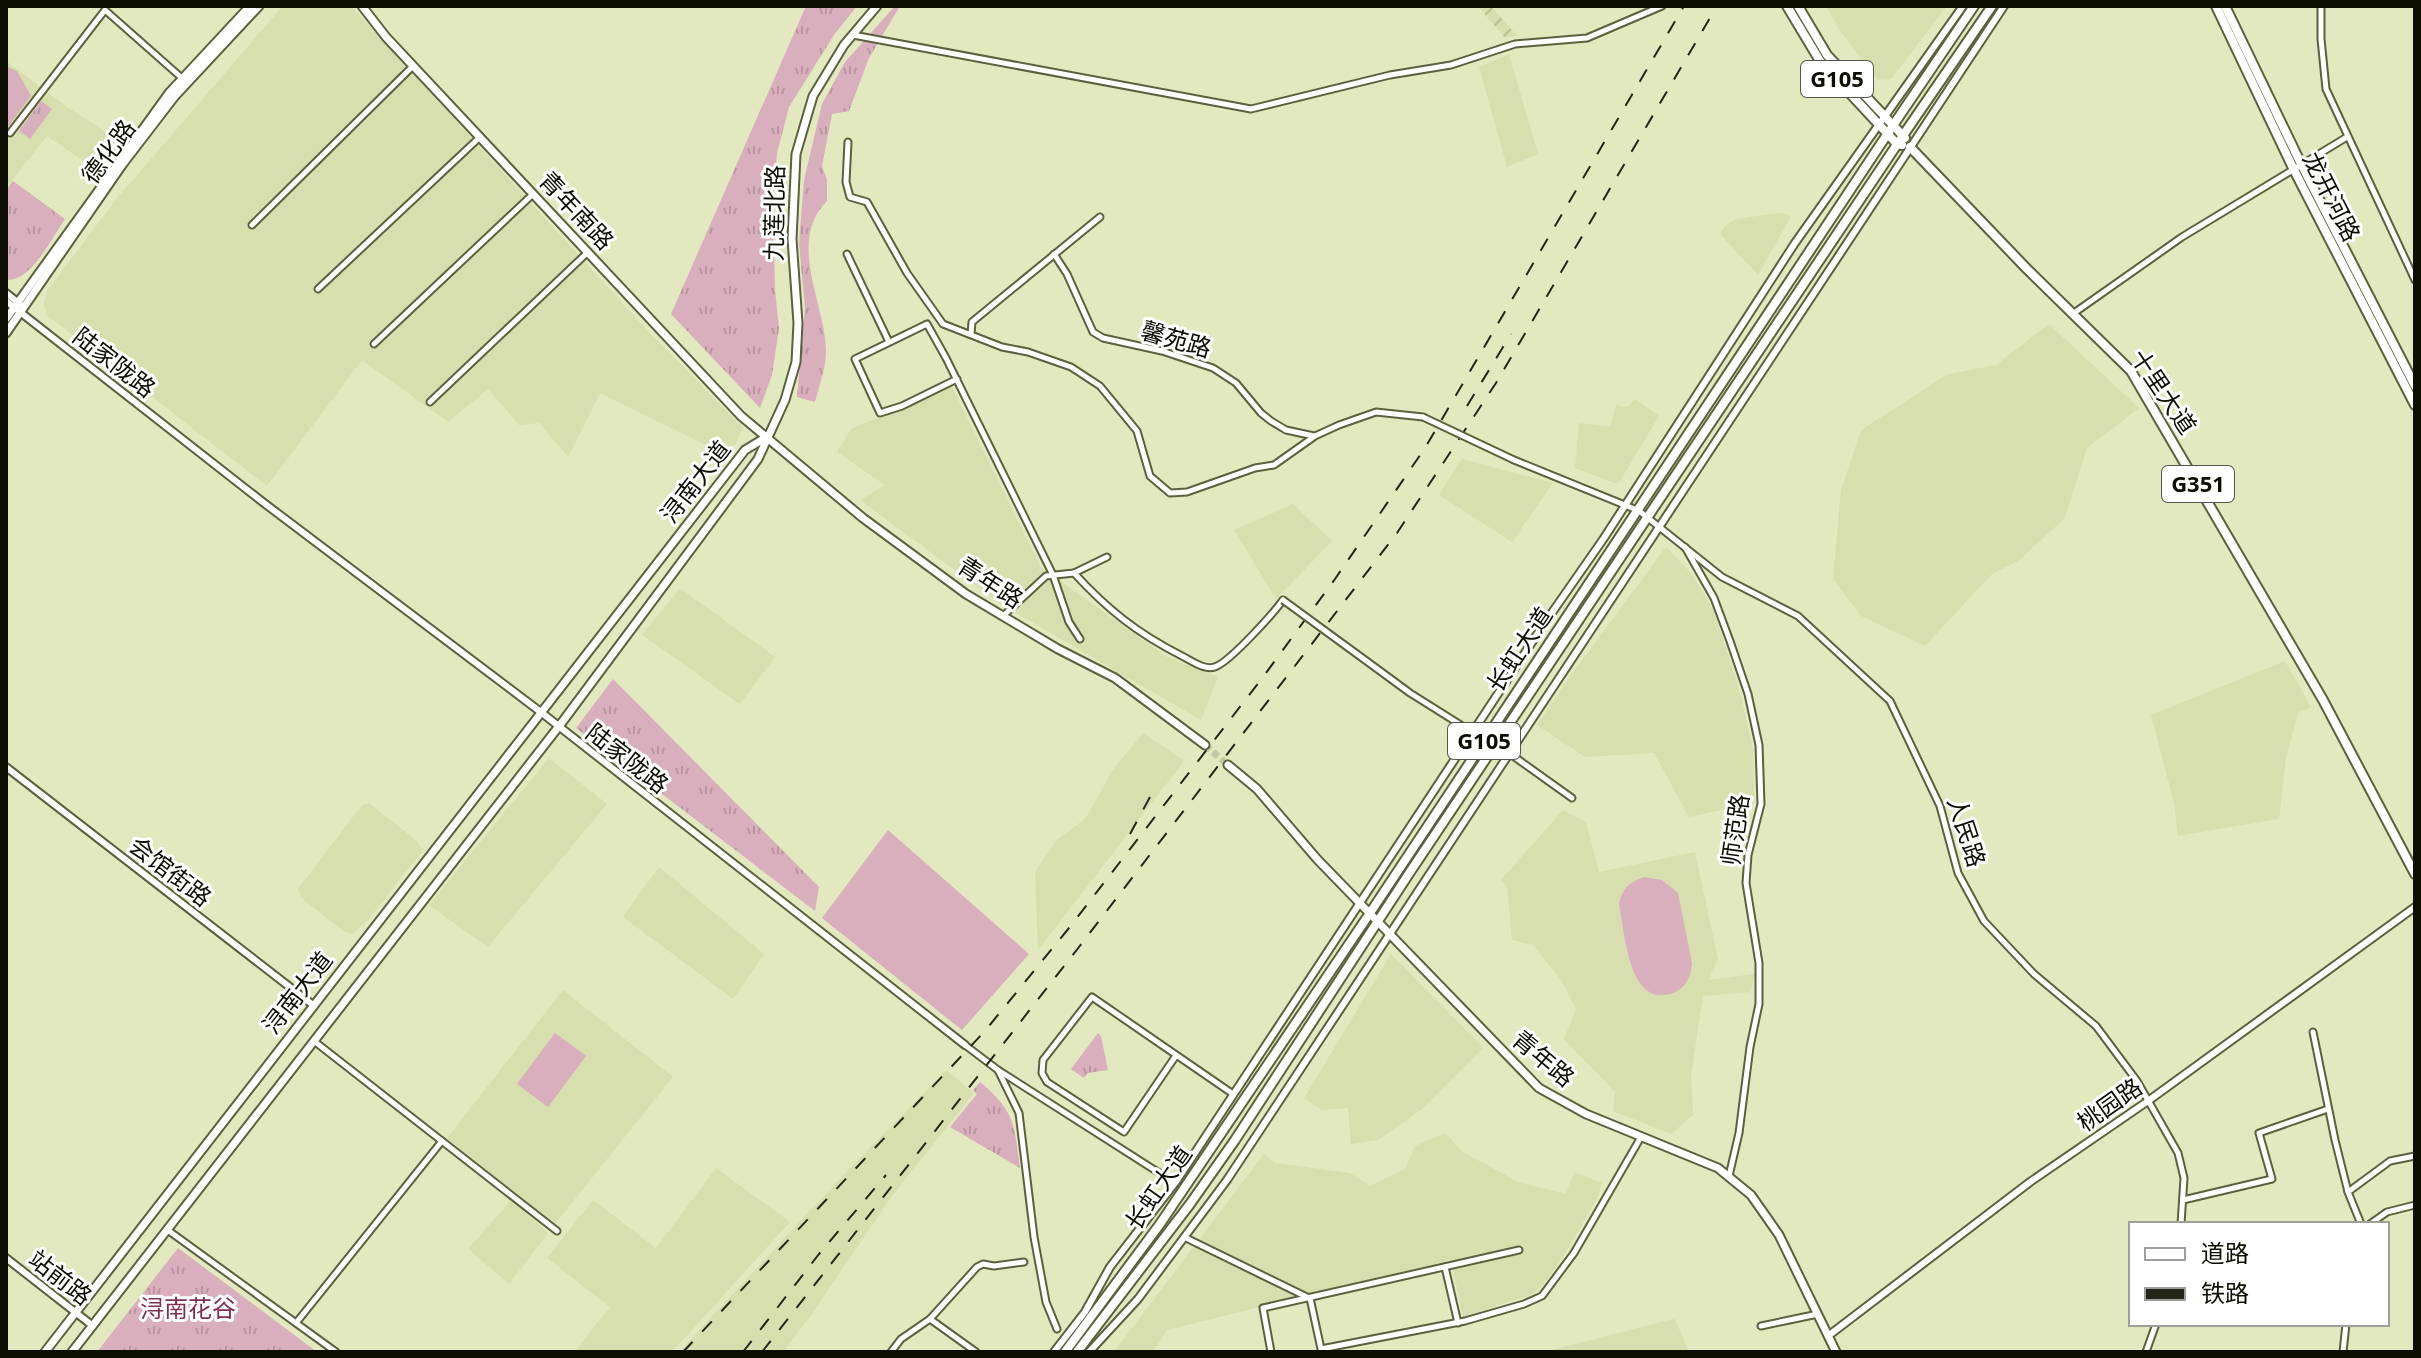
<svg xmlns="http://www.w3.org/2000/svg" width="2421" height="1358" font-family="'Noto Sans','Noto Sans SC',sans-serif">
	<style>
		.built { fill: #d6dfad }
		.industrial { fill: url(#industrial-furrows) }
		.grass { fill: url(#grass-tufts) }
		.garden { fill: #d9aebd }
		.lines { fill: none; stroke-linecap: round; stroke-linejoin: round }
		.secondary-tunnel { stroke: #c2c8a3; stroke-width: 7; stroke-dasharray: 7 3.5; stroke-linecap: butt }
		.minor-casing { stroke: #5b613c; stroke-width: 9 }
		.tertiary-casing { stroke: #5b613c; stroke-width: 10 }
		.secondary-casing { stroke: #5b613c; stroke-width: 11 }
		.primary-casing { stroke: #5b613c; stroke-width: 12 }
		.trunk-casing { stroke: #5b613c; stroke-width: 12 }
		.minor { stroke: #fff; stroke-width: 5 }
		.tertiary { stroke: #fff; stroke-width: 6 }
		.secondary { stroke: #fff; stroke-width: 7 }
		.primary { stroke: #fff; stroke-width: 8 }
		.trunk { stroke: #fff; stroke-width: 8 }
		.rail { stroke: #232617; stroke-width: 2; stroke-dasharray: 14 14; stroke-linecap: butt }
		.minor-bridge-casing { stroke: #5b613c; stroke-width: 9; stroke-linecap: butt }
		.minor-bridge { stroke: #fff; stroke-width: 5 }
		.labels { text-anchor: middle; stroke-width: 6; stroke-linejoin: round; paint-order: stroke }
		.shield { fill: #fff; stroke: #55564e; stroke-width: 2 }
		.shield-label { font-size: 22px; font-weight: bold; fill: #0c0e02 }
		.street-label { font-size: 24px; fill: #0c0e02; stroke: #fff }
		.park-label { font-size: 24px; fill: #812e53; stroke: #fff }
	</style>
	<defs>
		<pattern id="industrial-furrows" width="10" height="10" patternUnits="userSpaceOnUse" patternTransform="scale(2)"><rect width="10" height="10" fill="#d6dfad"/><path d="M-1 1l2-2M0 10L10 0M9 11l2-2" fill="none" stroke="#b6be93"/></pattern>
		<pattern id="grass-tufts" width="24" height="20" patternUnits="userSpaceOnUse" patternTransform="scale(2)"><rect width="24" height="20" fill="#d9aebd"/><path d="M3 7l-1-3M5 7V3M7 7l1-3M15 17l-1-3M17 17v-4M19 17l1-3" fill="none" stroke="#b994a1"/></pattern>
	</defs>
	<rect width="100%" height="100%" fill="#e2e9bf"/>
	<g class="built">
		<polygon points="283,6 351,6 647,330 738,423 743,428 736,443 724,454 715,446 712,448 600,393 568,457 539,423 519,425 488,389 448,422 362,360 267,486 48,316 44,304 47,291 118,197"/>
		<polygon points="1826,6 1947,6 1891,79 1878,80 1840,31"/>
		<polygon points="1509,54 1538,154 1507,167 1479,67"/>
		<polygon points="6,61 67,107 121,142 98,171 47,136 6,188"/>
		<polygon points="1779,213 1791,216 1758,275 1720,234 1725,226 1736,219"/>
		<polygon points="2049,324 2139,408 2087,448 2065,518 2018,561 1992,574 1925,646 1861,616 1833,579 1841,490 1861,430 1948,374 1996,365"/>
		<polygon points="952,387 1041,567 1167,657 1218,677 1201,720 1002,605 860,500 885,485 837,452 851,429"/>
		<polygon points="1635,399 1659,416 1618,484 1575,468 1579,423 1610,427 1616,405 1627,407"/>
		<polygon points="1462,459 1553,483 1512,542 1439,495"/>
		<polygon points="1293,504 1332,541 1276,599 1234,530"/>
		<polygon points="1666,547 1691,573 1714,611 1741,696 1753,750 1754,803 1689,817 1654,753 1585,757 1537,725 1566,682"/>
		<polygon points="680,588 775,657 740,704 642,635"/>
		<polygon points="2285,661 2311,707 2298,713 2286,758 2279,819 2178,836 2174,803 2151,715"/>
		<polygon points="1143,733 1184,761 1038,950 1035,872 1057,840 1086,818 1112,771"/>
		<polygon points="549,758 607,804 488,947 429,905"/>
		<polygon points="369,803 417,841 423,850 368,920 352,934 345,932 300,897 298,889 362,805"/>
		<polygon points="1563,810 1586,822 1599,872 1695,852 1718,959 1708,980 1754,974 1751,992 1703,996 1691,1076 1693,1115 1671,1134 1613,1111 1615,1092 1564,1039 1576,1009 1562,981 1533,945 1512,940 1507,886 1501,880"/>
		<polygon points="659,867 764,954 733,999 623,917"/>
		<polygon points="1391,954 1483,1048 1422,1109 1378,1140 1351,1144 1348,1108 1322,1110 1304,1098"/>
		<polygon points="563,990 673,1077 555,1224 447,1138"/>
		<polygon points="946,1070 974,1093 892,1196 812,1314 783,1352 679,1352 833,1186"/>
		<polygon points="1445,1133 1463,1152 1518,1182 1566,1194 1574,1172 1602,1183 1597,1199 1566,1252 1544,1284 1533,1294 1463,1317 1451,1260 1167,1330 1153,1352 1114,1352 1264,1154 1275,1163 1350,1173 1370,1186 1405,1169 1415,1146"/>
		<polygon points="716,1168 790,1222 672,1352 574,1352 610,1307 547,1258 593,1200 656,1248"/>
		<polygon points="511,1200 548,1233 509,1284 468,1249"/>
		<polygon points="1675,1319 1689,1352 1544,1352 1665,1321"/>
	</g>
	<polygon class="industrial" points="1478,6 1491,6 1517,36 1505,38"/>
	<g class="grass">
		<polygon points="806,6 857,6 834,35 789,107 777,153 773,200 775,290 779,328 772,375 760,408 671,314"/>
		<path d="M895 6H900L869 58 849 111 832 114 822 166 827 180V201C786 242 826 304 826 352 826 368 819 386 815 402L797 397 805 308 799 243 804 180 822 104 845 62Z"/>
		<polygon points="41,101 52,109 30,139 19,131"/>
		<path d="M13 181 65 219C52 238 31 282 6 280V190Z"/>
		<polygon points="613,679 819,887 815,911 576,728"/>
		<polygon points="1098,1033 1101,1036 1108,1070 1088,1073 1084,1078 1071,1069"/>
		<path d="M980 1082C1015 1111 1014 1124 1020 1168L950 1127 977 1094 973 1090Z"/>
		<polygon points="178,1248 317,1352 97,1352"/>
	</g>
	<g class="garden">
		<polygon points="6,66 17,71 31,96 6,129"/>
		<polygon points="888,830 1029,954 962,1030 822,918"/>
		<path d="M1644 877 1662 880 1678 893 1692 963C1691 976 1686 988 1673 993 1628 1009 1625 932 1619 904 1622 889 1629 882 1644 877Z"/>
		<polygon points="555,1033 586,1056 548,1107 517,1084"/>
	</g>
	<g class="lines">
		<polyline class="secondary-tunnel" points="1205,745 1228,765"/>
		<g class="minor-casing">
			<g id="minor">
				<polyline points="2321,6 2321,39 2326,89 2415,280"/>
				<polyline points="853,35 1251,109 1390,75 1451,65 1515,44 1587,38 1662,6"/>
				<polyline points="10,133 105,10 183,79"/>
				<polyline points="848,142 846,182 850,197 867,202 907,273 943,324 1002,347 1028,352 1071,367 1100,386 1137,431 1150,476 1170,493 1187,492 1255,468 1274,465 1315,436 1339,425 1376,412 1423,417"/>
				<polyline points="252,225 413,66"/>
				<polyline points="847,254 889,342"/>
				<polyline points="1054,254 1067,274 1093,332 1103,338 1162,351 1213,368 1236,383 1261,413 1271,421 1286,430 1314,436"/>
				<polyline points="318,289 480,137"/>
				<polyline points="2074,313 2182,237 2347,137"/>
				<polyline points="971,334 972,322 1100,217"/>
				<polyline points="374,344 533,194"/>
				<polyline points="957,379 902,406 880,413 855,359 927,324 946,358 1053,575 1069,622 1080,639"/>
				<polyline points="430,402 588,252"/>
				<polyline points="1514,460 1637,510"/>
				<polyline points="1638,510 1722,577 1798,616 1890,701 1940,806 1958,873 1984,921 2034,974 2096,1026 2137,1081 2178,1153 2184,1178 2181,1224"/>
				<polyline points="1685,547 1714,598 1730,641 1748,694 1759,745 1761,804 1748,855 1746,883 1759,963 1759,1004 1750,1047 1739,1133 1729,1176"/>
				<path d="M1074 573C1108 610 1137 633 1182 656 1192 661 1206 672 1217 666 1232 659 1272 615 1283 600"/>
				<polyline points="1003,616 1046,576 1074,573 1107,557"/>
				<polyline points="1376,668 1410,693 1472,732"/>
				<polyline points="1509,753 1572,798"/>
				<polyline points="2313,1032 2335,1140 2348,1192"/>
				<polyline points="314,1041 557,1231"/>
				<polyline points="965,1045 998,1070 1175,1183"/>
				<polyline points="1175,1057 1124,1132 1047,1082 1042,1073 1043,1060 1092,997 1233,1094"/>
				<polyline points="998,1070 1019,1113 1034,1237 1046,1302 1057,1329"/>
				<polyline points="2183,1200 2272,1179 2259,1133 2328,1109"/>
				<polyline points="2361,1224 2348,1192 2390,1161 2415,1156"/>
				<polyline points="2370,1224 2387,1212 2415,1205"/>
				<polyline points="169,1231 336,1352"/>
				<polyline points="1184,1237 1309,1298"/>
				<polyline points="1445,1267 1458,1323"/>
				<polyline points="1310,1298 1321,1349 1465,1321 1524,1304 1542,1296 1574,1253 1641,1137"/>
				<polyline points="930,1319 976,1352"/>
				<polyline points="296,1323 442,1141"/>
				<polyline points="1761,1326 1818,1314"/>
				<polyline points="891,1352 901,1339 930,1319 977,1267 983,1264 994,1266 1024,1262"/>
				<polyline points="1271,1352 1263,1308 1519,1250"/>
				<polyline points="2146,1352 2156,1324"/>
				<polyline points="2343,1352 2346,1324"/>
			</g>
		</g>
		<g class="tertiary-casing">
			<g id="tertiary">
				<polyline points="6,293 21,305"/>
				<polyline points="6,301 264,503 542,713 965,1045"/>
				<polyline points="6,767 313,1005"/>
				<polyline points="6,1258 93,1326"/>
				<polyline points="1828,1336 2030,1182 2148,1101 2415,907"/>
				<polyline points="1054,1352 1085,1312 1110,1267 1175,1183 1542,627 1604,538 1795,243 1963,6"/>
				<polyline points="1089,1352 1138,1299 1227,1180 2004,6"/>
			</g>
		</g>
		<g class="secondary-casing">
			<g id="secondary">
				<polyline points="362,6 386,37 741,416 863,518 966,594 1058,649 1115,678 1205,745"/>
				<polyline points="6,319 169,93 250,6"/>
				<polyline points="6,333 122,165 175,96 259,6"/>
				<polyline points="1228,765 1257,789 1317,859 1539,1088 1586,1114 1718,1168 1751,1195 1779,1235 1836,1352"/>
				<polyline points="45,1352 745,450 765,438"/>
				<polyline points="72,1352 563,721 758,459 785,400 796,362 798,323 792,239 796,154 813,96 844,45 877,6"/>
			</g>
		</g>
		<g class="primary-casing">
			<g id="primary">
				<polyline points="2216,6 2293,168 2415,405"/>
				<polyline points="2225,6 2301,164 2415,386"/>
				<polyline points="1894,124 1974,6"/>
				<polyline points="1904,134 1992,6"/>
			</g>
		</g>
		<g class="trunk-casing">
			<g id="trunk">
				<polyline points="1787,6 1820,61 1897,144 1902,145"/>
				<polyline points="1798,6 1827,55 1905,138"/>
				<polyline points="1910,147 2027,269 2131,371 2323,700 2415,874"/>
				<polyline points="1065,1352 1160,1224 1370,913 1894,124"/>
				<polyline points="1077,1352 1190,1204 1235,1140 1410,872 1904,134"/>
			</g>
		</g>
		<use href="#minor" class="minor"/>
		<use href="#tertiary" class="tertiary"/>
		<use href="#secondary" class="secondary"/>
		<use href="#primary" class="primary"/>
		<use href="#trunk" class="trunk"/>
		<g class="rail">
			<polyline points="1467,406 1511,334"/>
			<polyline points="1130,834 1150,797"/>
			<polyline points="683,1352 984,1032 1069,928 1263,677 1335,579 1425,448 1684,6"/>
			<polyline points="743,1352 819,1254 886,1175"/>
			<polyline points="762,1352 1079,947 1397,533 1496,383 1717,6"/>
		</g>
		<g class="minor-bridge-casing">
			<g id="minor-bridge">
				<polyline points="1423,417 1514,460"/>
				<polyline points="1283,600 1376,668"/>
			</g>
		</g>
		<use href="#minor-bridge" class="minor-bridge"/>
	</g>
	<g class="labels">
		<g class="shield">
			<rect x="1801" y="61" width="72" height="36" rx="6"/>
			<rect x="2162" y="466" width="72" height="36" rx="6"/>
			<rect x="1448" y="723" width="72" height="36" rx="6"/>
		</g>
		<g class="shield-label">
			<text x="1837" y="87">G105</text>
			<text x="2198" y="492">G351</text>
			<text x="1484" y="749">G105</text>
		</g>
		<g class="street-label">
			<text transform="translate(109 152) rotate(-54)" y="8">德化路</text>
			<text transform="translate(2331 197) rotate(63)" y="8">龙开河路</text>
			<text transform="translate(576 211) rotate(47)" y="8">青年南路</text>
			<text transform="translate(775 213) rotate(-89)" y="8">九莲北路</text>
			<text transform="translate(1176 340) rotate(16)" y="8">馨苑路</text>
			<text transform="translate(114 363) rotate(38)" y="8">陆家陇路</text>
			<text transform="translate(2163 392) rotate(56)" y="8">十里大道</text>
			<text transform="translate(696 482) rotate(-52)" y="8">浔南大道</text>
			<text transform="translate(990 583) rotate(33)" y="8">青年路</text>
			<text transform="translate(1520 650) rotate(-56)" y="8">长虹大道</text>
			<text transform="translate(627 759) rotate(38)" y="8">陆家陇路</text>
			<text transform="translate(1736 830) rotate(-82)" y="8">师范路</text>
			<text transform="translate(1966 832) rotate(72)" y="8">人民路</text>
			<text transform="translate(170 872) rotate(38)" y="8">会馆街路</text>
			<text transform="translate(298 993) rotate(-52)" y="8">浔南大道</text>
			<text transform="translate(1543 1059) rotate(40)" y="8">青年路</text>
			<text transform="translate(2110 1105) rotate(-35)" y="8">桃园路</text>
			<text transform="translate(1159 1188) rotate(-55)" y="8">长虹大道</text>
			<text transform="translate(60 1278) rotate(38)" y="8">站前路</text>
		</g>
		<g class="park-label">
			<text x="188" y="1317">浔南花谷</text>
		</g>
	</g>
	<rect width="2421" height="1358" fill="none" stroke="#0c0e02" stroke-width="16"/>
	<rect x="2129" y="1222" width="260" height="104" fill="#ffffff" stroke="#9e9f9a" stroke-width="2"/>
	<rect x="2145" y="1248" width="40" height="12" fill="#ffffff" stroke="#9e9f9a" stroke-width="2"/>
	<text x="2201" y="1262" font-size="24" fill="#0c0e02">道路</text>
	<rect x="2145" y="1288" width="40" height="12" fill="#232617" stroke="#9e9f9a" stroke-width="2"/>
	<text x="2201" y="1302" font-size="24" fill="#0c0e02">铁路</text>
</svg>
